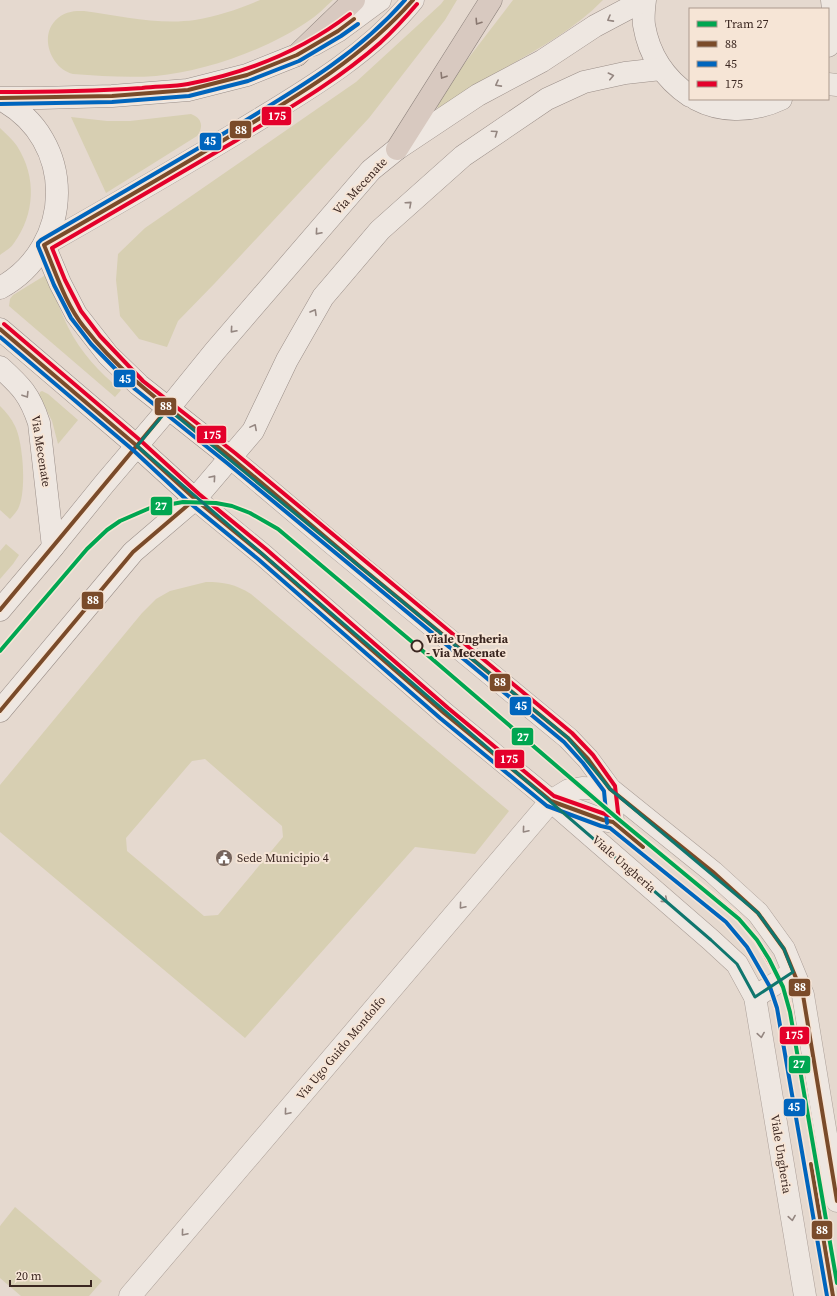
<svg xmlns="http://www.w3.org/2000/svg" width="837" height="1296" font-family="'Source Serif 4',serif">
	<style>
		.green { fill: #d7cfb2; fill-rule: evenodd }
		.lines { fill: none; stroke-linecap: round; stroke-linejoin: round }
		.minor-casing { stroke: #ab9f98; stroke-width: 23 }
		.tertiary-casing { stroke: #ab9f98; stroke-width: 23 }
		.secondary-casing { stroke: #9a8e88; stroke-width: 23 }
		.motorway-casing { stroke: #90857f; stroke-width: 23 }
		.minor { stroke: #eee7e1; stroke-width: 22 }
		.tertiary { stroke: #eee7e1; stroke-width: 22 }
		.secondary { stroke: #eee7e1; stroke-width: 22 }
		.motorway { stroke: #d8c9c0; stroke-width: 22 }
		.bus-1-casing { stroke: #f6e5d6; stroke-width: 7 }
		.bus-2-casing { stroke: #f6e5d6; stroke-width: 7 }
		.bus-3-casing { stroke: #f6e5d6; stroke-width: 7 }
		.bus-1 { stroke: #7a4b2a; stroke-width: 4 }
		.bus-2 { stroke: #0065bd; stroke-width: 4 }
		.bus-3 { stroke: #e4002b; stroke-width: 4 }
		.tram-1-casing { stroke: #f6e5d6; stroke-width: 7 }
		.tram-1 { stroke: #00a651; stroke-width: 4 }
		.oneway { stroke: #948680 }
		.oneway2 { stroke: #897870 }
		.marked { fill: none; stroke: #0f766e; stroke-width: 3; stroke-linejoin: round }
		.stop-dot { fill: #f6e5d6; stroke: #3a2620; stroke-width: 2 }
		.labels { text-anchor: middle; stroke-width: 4; stroke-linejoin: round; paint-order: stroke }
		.street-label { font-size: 12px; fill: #3a2620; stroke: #f6e5d6 }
		.stop-label { font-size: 12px; font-weight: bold; fill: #3a2620; stroke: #f6e5d6; text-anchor: start }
		.poi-label { font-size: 12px; fill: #3a2620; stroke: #f6e5d6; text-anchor: start }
		.line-badge { stroke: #f6e5d6; stroke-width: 1.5 }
		.badge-label { font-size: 11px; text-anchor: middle; font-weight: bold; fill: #fff }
	</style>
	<rect width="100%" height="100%" fill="#e5d9cf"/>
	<g class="green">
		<path d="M260 0H333C325 7 317 16 307 22 268 49 204 72 156 76 128 78 101 76 73 74 50 68 38 34 58 18 66 11 75 11 84 11 120 16 159 25 195 20 218 16 239 9 260 0Z"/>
		<polygon points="444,0 457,0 445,20 369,118 215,283 178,321 167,347 139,339 120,316 116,280 118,254 145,228 356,82 441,4"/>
		<path d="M513 0H603C574 30 537 49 502 70 481 83 461 97 440 110L434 103Z"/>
		<path d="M191 114C202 118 204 127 197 136L106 193 71 117 107 121H130Z"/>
		<path d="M0 128C6 134 13 140 17 146 37 177 35 214 14 243 11 248 5 251 0 255Z"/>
		<path d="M44 276H47C54 293 60 311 68 327 81 353 99 372 121 390L115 397 9 306 10 299 13 295Z"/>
		<polygon points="42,391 48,394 78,420 58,444 52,421 39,395 40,392"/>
		<path d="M0 406C6 412 11 418 15 426 23 442 27 492 18 509 16 512 13 516 10 519L0 510Z"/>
		<polygon points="6,544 19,555 13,564 0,579 0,551"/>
		<path d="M206 582C224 582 235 584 251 594L509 811 475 854 415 847 245 1038 0 832V785L142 613 156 599 170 591ZM205 759 282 826 283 837 218 915 204 916 127 851 126 838 192 761Z"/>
		<polygon points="15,1207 102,1281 89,1296 21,1296 0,1278 0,1226"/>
	</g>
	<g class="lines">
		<g class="minor-casing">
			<g id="minor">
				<polyline points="231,458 333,544 568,738 588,759 610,789 713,872 758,913 784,949 803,995 837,1201"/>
				<polyline points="195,499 262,554 444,713 551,801 711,940 737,964 755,997 805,1296"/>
				<polyline points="563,805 603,820 613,822 610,789"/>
				<polyline points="755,997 793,972"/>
				<polyline points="130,1296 551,801 569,790 582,788 610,789"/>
			</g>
		</g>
		<g class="tertiary-casing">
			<g id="tertiary">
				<polyline points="313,45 338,31 380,0"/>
				<polyline points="828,84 837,85"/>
				<path d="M44 245C111 207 177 169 243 129 302 93 369 55 413 0"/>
			</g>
		</g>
		<g class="secondary-casing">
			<g id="secondary">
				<path d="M645 0C644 8 643 17 644 25 649 55 665 79 690 96"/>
				<polyline points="828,46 834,20 832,0"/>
				<polyline points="0,98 41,98 112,96 188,90 247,75 297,55"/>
				<path d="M0 99C77 139 75 247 0 288"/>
				<path d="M696 99C722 113 754 112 781 99"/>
				<polyline points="44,245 60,283 76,314 108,355 139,385 231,458"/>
				<polyline points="0,329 137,446 195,499"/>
				<path d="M0 367C21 386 30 395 39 423L53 547"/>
				<polyline points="0,610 49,552 105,483 168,409 215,351 371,170 397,149 478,95 542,61 595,26 644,0"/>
				<polyline points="0,711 133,552 195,499 253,431 287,360 323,297 380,230 463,156 547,99 584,82 625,73 661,69"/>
			</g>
		</g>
		<g class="motorway-casing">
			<g id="motorway">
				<polyline points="297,55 354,0"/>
				<polyline points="397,149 491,0"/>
			</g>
		</g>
		<use href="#minor" class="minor"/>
		<use href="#tertiary" class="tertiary"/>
		<use href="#secondary" class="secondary"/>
		<use href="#motorway" class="motorway"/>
		<g class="bus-1-casing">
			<g id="bus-1">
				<path d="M413 0C361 59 299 95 232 135 170 173 107 209 44 245 56 273 65 303 84 327 126 381 182 417 234 460 275 494 316 529 357 564 427 622 497 680 568 738L588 759 610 789 713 872 758 913 784 949 803 995 837 1201"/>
				<polyline points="0,98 112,96 188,90 247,75 297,55 338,31 354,19"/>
				<polyline points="0,329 137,446 195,499 262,554 444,713 551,801 603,820 613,822 643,847"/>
				<polyline points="0,610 159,419"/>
				<polyline points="0,711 133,552 195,499"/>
				<polyline points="811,1164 833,1296"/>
			</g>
		</g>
		<g class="bus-2-casing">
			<g id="bus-2">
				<path d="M405 0C357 55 294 91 233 128 169 166 105 203 41 240L38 243V246L54 285 71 318 91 344 135 389 227 463 564 742 583 763 604 791 607 823"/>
				<polyline points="0,104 112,102 189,96 248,81 299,61 341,36 358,24"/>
				<polyline points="0,337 133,450 191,504 258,559 440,718 547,806 601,826 610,828 726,922 747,947 770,987 777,1008 827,1296"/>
			</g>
		</g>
		<g class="bus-3-casing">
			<g id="bus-3">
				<path d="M417 4C405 18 393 31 380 43 337 81 286 110 237 140 176 176 114 212 52 248L65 280 81 311 100 336 143 381 235 453 572 733 593 755 615 786 619 821"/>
				<path d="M0 92C47 92 95 91 142 88 157 86 173 87 188 84 246 73 303 50 350 14"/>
				<polyline points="4,324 141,441 199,494 266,549 448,708 554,796 605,814 616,817 735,914 757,941 780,981 789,1004 837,1284"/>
			</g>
		</g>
		<use href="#bus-1" class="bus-1"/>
		<use href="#bus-2" class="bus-2"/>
		<use href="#bus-3" class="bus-3"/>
		<g class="tram-1-casing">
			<polyline id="tram-1" points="0,651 87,549 107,530 120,521 150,508 183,502 216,503 232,506 250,513 278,529 417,646 617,818 739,919 757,940 769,959 783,987 790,1012 837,1283"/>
		</g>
		<use href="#tram-1" class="tram-1"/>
	</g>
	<defs><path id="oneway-chevron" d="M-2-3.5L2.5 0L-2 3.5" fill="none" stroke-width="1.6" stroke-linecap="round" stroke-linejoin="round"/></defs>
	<g class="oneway">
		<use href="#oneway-chevron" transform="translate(610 19) rotate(151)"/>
		<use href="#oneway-chevron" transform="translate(611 76) rotate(-13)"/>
		<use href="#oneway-chevron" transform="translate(498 84) rotate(152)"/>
		<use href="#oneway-chevron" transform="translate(495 133) rotate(-35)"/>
		<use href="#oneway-chevron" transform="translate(409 204) rotate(-42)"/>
		<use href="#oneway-chevron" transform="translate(318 232) rotate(131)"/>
		<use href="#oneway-chevron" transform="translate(314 312) rotate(-60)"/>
		<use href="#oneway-chevron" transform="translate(233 330) rotate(131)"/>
		<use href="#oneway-chevron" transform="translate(26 395) rotate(58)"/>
		<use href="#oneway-chevron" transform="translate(254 427) rotate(-62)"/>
		<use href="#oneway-chevron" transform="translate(213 478) rotate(-49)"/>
		<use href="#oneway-chevron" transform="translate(525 830) rotate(130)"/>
		<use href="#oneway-chevron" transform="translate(665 900) rotate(41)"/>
		<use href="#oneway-chevron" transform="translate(462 906) rotate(130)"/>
		<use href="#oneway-chevron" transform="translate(761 1035) rotate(81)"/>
		<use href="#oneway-chevron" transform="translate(287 1112) rotate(130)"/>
		<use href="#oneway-chevron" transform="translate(792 1218) rotate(81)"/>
		<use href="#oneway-chevron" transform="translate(184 1233) rotate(130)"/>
	</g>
	<g class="oneway2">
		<use href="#oneway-chevron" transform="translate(478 22) rotate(123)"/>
		<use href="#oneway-chevron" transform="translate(443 76) rotate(122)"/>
	</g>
	<path class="marked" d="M168 409 568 738 610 789 758 913 784 949 793 972 755 997 737 964 711 940 137 446Z"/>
	<defs>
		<g id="civic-disc" transform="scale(0.9)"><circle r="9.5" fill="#76655d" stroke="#f6e5d6"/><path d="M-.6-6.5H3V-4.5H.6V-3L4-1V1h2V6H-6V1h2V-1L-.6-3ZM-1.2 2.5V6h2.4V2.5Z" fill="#fff"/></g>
	</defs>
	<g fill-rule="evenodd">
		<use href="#civic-disc" x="224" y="858"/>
	</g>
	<circle class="stop-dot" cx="417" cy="646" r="5.5"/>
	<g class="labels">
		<g class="street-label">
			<text transform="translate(360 186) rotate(-47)" y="4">Via Mecenate</text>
			<text transform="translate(41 451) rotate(81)" y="4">Via Mecenate</text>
			<text transform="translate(624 864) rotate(41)" y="4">Viale Ungheria</text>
			<text transform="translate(341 1048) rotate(-50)" y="4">Via Ugo Guido Mondolfo</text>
			<text transform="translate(781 1154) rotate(81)" y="4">Viale Ungheria</text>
		</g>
		<g class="stop-label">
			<text x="426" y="643">Viale Ungheria<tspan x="426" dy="14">- Via Mecenate</tspan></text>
		</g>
		<g class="poi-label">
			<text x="237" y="862">Sede Municipio 4</text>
		</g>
	</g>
	<g class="line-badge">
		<rect x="261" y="106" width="31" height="20" rx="4" fill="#e4002b"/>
		<rect x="229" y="120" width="23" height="19" rx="4" fill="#7a4b2a"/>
		<rect x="199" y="132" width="23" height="19" rx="4" fill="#0065bd"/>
		<rect x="113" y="369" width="23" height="19" rx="4" fill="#0065bd"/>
		<rect x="154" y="397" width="23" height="19" rx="4" fill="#7a4b2a"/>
		<rect x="196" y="425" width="31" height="19" rx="4" fill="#e4002b"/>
		<rect x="150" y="496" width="23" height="20" rx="4" fill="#00a651"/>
		<rect x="81" y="591" width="23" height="19" rx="4" fill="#7a4b2a"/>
		<rect x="489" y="673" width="22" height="19" rx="4" fill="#7a4b2a"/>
		<rect x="509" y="696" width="23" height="20" rx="4" fill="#0065bd"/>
		<rect x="511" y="727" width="23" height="19" rx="4" fill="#00a651"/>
		<rect x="494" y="749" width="31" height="20" rx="4" fill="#e4002b"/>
		<rect x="788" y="978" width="23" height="19" rx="4" fill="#7a4b2a"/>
		<rect x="779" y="1026" width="31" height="19" rx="4" fill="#e4002b"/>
		<rect x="788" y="1055" width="23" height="19" rx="4" fill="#00a651"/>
		<rect x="783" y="1098" width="23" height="19" rx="4" fill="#0065bd"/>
		<rect x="811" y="1220" width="22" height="20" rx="4" fill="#7a4b2a"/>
	</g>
	<g class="badge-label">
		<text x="277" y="120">175</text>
		<text x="241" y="134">88</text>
		<text x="210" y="145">45</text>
		<text x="125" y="383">45</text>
		<text x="166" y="410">88</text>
		<text x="212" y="439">175</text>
		<text x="161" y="510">27</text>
		<text x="93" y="604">88</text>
		<text x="500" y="686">88</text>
		<text x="521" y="710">45</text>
		<text x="523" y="741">27</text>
		<text x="509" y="763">175</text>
		<text x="800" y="991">88</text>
		<text x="794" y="1039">175</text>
		<text x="799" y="1068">27</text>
		<text x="794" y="1111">45</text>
		<text x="822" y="1234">88</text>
	</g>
	<rect x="689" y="8" width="140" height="92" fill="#f6e5d6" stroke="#ab998d"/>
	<rect x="697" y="21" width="20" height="6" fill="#00a651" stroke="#ab998d"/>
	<text x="725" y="28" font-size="12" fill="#3a2620">Tram 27</text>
	<rect x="697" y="41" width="20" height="6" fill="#7a4b2a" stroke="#ab998d"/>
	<text x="725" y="48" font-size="12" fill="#3a2620">88</text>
	<rect x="697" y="61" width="20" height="6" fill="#0065bd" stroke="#ab998d"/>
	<text x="725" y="68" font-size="12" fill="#3a2620">45</text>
	<rect x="697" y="81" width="20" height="6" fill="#e4002b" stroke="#ab998d"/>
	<text x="725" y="88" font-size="12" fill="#3a2620">175</text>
	<path d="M10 1280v6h81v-6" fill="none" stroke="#3a2620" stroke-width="2"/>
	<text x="16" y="1280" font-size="12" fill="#3a2620" stroke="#f6e5d6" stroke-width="3" paint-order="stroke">20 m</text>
</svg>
